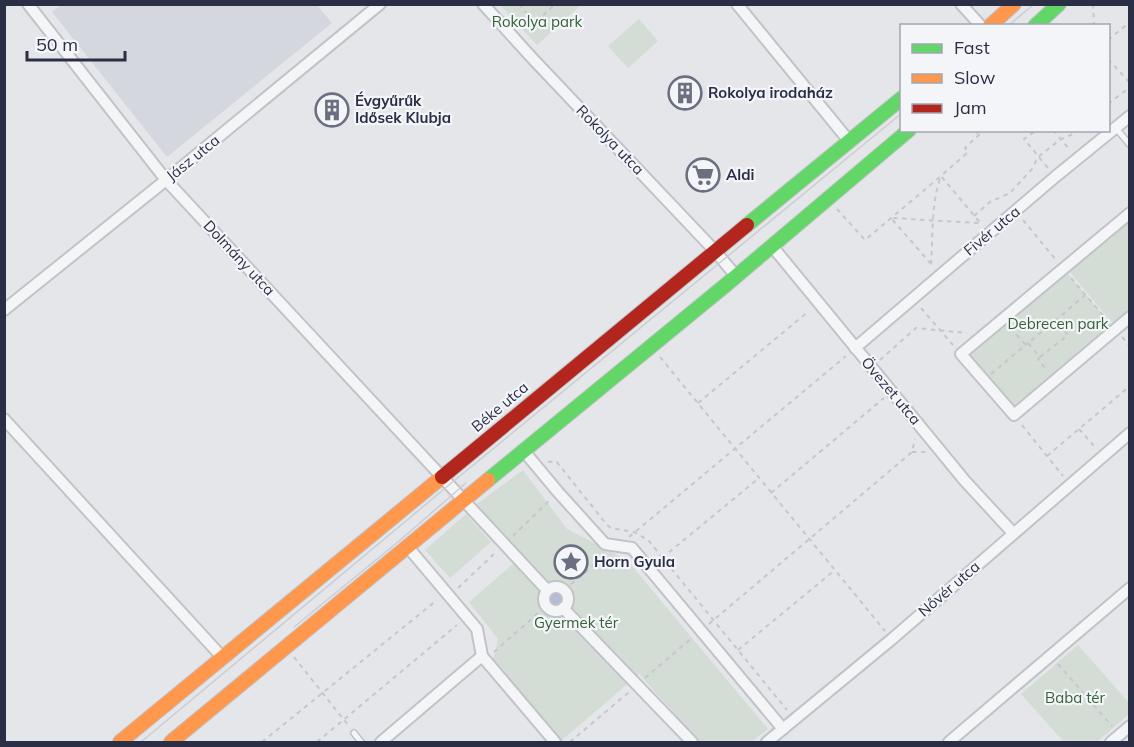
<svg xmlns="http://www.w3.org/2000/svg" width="1134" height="747" font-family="Mulish,sans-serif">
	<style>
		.built { fill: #d5d7df }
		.green { fill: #d3ddd5 }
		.water { fill: #b3bdd6 }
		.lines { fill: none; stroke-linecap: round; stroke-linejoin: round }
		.lane-casing { stroke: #c2c3c8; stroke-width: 8 }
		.street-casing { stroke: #c2c3c8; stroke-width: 14 }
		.fast-casing { stroke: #c2c3c8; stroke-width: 16 }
		.slow-casing { stroke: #c2c3c8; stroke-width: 16 }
		.jam-casing { stroke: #c2c3c8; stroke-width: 16 }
		.path { stroke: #c6c7cd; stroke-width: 2; stroke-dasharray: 4.5 4.5; stroke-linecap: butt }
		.lane { stroke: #f4f5f7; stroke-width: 5 }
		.street { stroke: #f4f5f7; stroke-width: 10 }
		.fast { stroke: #63d668; stroke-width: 14 }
		.slow { stroke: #ff974d; stroke-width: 14 }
		.jam { stroke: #b3261e; stroke-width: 14 }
		.tram { stroke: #cdced2; stroke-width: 1.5 }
		.labels { text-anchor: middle; stroke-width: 4.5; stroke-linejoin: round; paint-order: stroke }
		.park-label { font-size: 15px; fill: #376137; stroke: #f3f5f9 }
		.poi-label { font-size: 15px; font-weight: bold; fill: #2a2f45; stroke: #f3f5f9; text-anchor: start }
		.street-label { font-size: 15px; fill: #2a2f45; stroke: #f3f5f9 }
	</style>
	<rect width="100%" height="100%" fill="#e5e6ea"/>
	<polygon class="built" points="61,5 317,5 332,23 167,157 52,12"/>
	<g class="green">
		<polygon points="500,5 581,5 537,45"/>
		<polygon points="639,19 658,41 628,68 608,46"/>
		<polygon points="1129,218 1129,312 1114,325 1068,270"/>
		<polygon points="1063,268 1115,329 1014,415 961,354"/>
		<polygon points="523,470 567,529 627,560 768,729 751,742 700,742 639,674 561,741 493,660 498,639 469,602 513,564 470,509"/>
		<polygon points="466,514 491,542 450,578 425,550"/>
		<polygon points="1078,645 1129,703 1129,714 1097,742 1064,742 1021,694"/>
	</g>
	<circle class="water" cx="556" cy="599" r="9"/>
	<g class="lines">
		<g class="lane-casing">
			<g id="lane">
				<polyline points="1115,127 1130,145"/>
				<polyline points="354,733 361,742"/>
			</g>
		</g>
		<g class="street-casing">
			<g id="street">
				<polyline points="28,4 166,180 547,590"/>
				<polyline points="483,4 533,59 715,251 736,276"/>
				<polyline points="737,4 849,141"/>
				<polyline points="961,4 981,26"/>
				<polyline points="1130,213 961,354 1014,415 1130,317"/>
				<polyline points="772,246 965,481 1013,533"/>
				<polyline points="4,310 166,180 380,4"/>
				<polyline points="855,348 1055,177 1130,116"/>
				<polyline points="4,419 222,657"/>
				<polyline points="523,450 558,492 605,544 632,548 783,729"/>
				<polyline points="407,546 477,629 482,656 555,742"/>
				<circle cx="556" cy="599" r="12"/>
				<polyline points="563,608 692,742"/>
				<polyline points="381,742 482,656"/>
				<polyline points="767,742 892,639 1130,433"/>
				<polyline points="949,742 1130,588"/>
				<polyline points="1111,742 1130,726"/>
			</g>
		</g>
		<g class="fast-casing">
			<g id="fast">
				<polyline points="1035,26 1059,4"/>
				<polyline points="747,225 902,98"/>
				<polyline points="488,480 727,284 909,130"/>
			</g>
		</g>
		<g class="slow-casing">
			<g id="slow">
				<polyline points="990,26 1014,4"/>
				<polyline points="120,742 442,477"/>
				<polyline points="171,742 488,480"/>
			</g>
		</g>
		<g class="jam-casing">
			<polyline id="jam" points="442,477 747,225"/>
		</g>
		<g class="path">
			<polyline points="519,4 535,23 555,4"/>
			<polyline points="603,4 604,5"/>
			<polyline points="1093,4 1094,26"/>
			<polyline points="1108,40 1130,22"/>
			<polyline points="1108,59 1130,83"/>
			<polyline points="1108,104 1130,87"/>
			<polyline points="975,130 978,135"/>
			<polyline points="1053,130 1069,149"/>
			<polyline points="1034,132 1024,139 1048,168"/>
			<polyline points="837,209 865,240 941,176 968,152 965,148 984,130"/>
			<polyline points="974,216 990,202 1010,193 1032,169 1038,157 1061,139 1071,135 1076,130"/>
			<polyline points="1023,220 1056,260"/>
			<path d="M931 264C933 235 931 203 941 176L982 225"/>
			<polyline points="931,264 891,218 980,223"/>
			<polyline points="1071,278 1108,321"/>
			<polyline points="921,308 953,345"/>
			<polyline points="1055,321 1085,295"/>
			<polyline points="1010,328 1026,345"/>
			<polyline points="1122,337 1130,346"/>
			<polyline points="660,357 885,631"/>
			<polyline points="1040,357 1068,335 1055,321 1028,343 1040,357 1038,360 1048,371"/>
			<polyline points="880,360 916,328 967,333"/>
			<polyline points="991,374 1028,343"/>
			<polyline points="698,403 809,311"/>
			<polyline points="1022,425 1063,476"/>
			<polyline points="1079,429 1095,447"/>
			<polyline points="912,452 927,452"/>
			<polyline points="1047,456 1130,386"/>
			<polyline points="548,462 556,461 607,525 611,528 634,532 648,540 787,710"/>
			<polyline points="771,493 884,398"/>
			<polyline points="513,536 549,501"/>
			<polyline points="629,537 846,356"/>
			<polyline points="662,558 759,478"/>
			<polyline points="458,588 495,553"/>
			<polyline points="564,590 606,555"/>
			<polyline points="709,624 912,452 915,439"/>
			<polyline points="738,650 835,570"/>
			<polyline points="494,652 546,606"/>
			<polyline points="294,657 348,725"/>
			<polyline points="1058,664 1112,726"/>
			<polyline points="645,678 693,637"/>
			<polyline points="262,742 437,600"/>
			<polyline points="317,742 457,625"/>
			<polyline points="570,742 629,692"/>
		</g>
		<use href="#lane" class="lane"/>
		<use href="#street" class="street"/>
		<use href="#fast" class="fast"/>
		<use href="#slow" class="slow"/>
		<use href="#jam" class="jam"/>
		<g class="tram">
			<polyline points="1008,26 1034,4"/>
			<polyline points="294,627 399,541 466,483"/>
			<polyline points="141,742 449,485 902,113"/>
		</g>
	</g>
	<defs>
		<g id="building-ring" transform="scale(1.725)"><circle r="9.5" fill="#f3f5f9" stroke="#6b6f7f" stroke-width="1.5"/><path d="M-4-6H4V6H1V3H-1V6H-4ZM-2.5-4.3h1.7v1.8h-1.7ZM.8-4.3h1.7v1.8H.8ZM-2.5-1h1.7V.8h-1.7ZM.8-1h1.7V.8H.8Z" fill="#6b6f7f"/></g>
		<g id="supermarket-ring" transform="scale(1.725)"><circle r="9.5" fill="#f3f5f9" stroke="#6b6f7f" stroke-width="1.5"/><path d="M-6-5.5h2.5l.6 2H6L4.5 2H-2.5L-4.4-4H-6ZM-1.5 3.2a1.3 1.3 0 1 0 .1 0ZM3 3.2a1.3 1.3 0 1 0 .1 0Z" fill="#6b6f7f"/></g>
		<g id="sight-ring" transform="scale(1.725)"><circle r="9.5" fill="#f3f5f9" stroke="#6b6f7f" stroke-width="1.5"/><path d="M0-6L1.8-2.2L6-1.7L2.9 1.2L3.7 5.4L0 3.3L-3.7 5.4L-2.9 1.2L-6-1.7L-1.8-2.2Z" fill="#6b6f7f"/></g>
	</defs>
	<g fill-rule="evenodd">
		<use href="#building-ring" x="685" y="93"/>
		<use href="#building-ring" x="332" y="110"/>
		<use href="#supermarket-ring" x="703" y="175"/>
		<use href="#sight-ring" x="571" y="562"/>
	</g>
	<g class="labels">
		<g class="park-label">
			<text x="537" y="27">Rokolya park</text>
			<text x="1058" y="329">Debrecen park</text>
			<text x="576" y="628">Gyermek tér</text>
			<text x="1075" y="703">Baba tér</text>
		</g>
		<g class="poi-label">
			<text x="708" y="98">Rokolya irodaház</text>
			<text x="355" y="106">Évgyűrűk<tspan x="355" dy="17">Idősek Klubja</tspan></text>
			<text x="726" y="180">Aldi</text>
			<text x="594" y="567">Horn Gyula</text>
		</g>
		<g class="street-label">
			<text transform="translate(610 140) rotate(46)" y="5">Rokolya utca</text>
			<text transform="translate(193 158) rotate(-39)" y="5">Jász utca</text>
			<text transform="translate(992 231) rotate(-40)" y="5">Fivér utca</text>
			<text transform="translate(239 258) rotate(47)" y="5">Dolmány utca</text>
			<text transform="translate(891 391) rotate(50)" y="5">Övezet utca</text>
			<text transform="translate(500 407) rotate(-40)" y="5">Béke utca</text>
			<text transform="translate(949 589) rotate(-41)" y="5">Nővér utca</text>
		</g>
	</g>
	<rect width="1134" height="747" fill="none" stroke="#2a2f45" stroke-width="12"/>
	<rect x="900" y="24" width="210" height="108" fill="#f3f5f9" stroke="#a3a6b1" stroke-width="1.5"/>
	<rect x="912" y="44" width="30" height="9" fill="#63d668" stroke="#a3a6b1" stroke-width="1.5"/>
	<text x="954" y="54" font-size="18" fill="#2a2f45">Fast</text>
	<rect x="912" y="74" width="30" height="9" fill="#ff974d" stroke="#a3a6b1" stroke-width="1.5"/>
	<text x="954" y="84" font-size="18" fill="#2a2f45">Slow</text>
	<rect x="912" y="104" width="30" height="9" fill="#b3261e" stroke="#a3a6b1" stroke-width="1.5"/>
	<text x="954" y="114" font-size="18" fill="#2a2f45">Jam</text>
	<path d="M27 51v9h98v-9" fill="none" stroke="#2a2f45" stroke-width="3"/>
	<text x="36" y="51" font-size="18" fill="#2a2f45" stroke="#f3f5f9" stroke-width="4.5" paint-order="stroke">50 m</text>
</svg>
